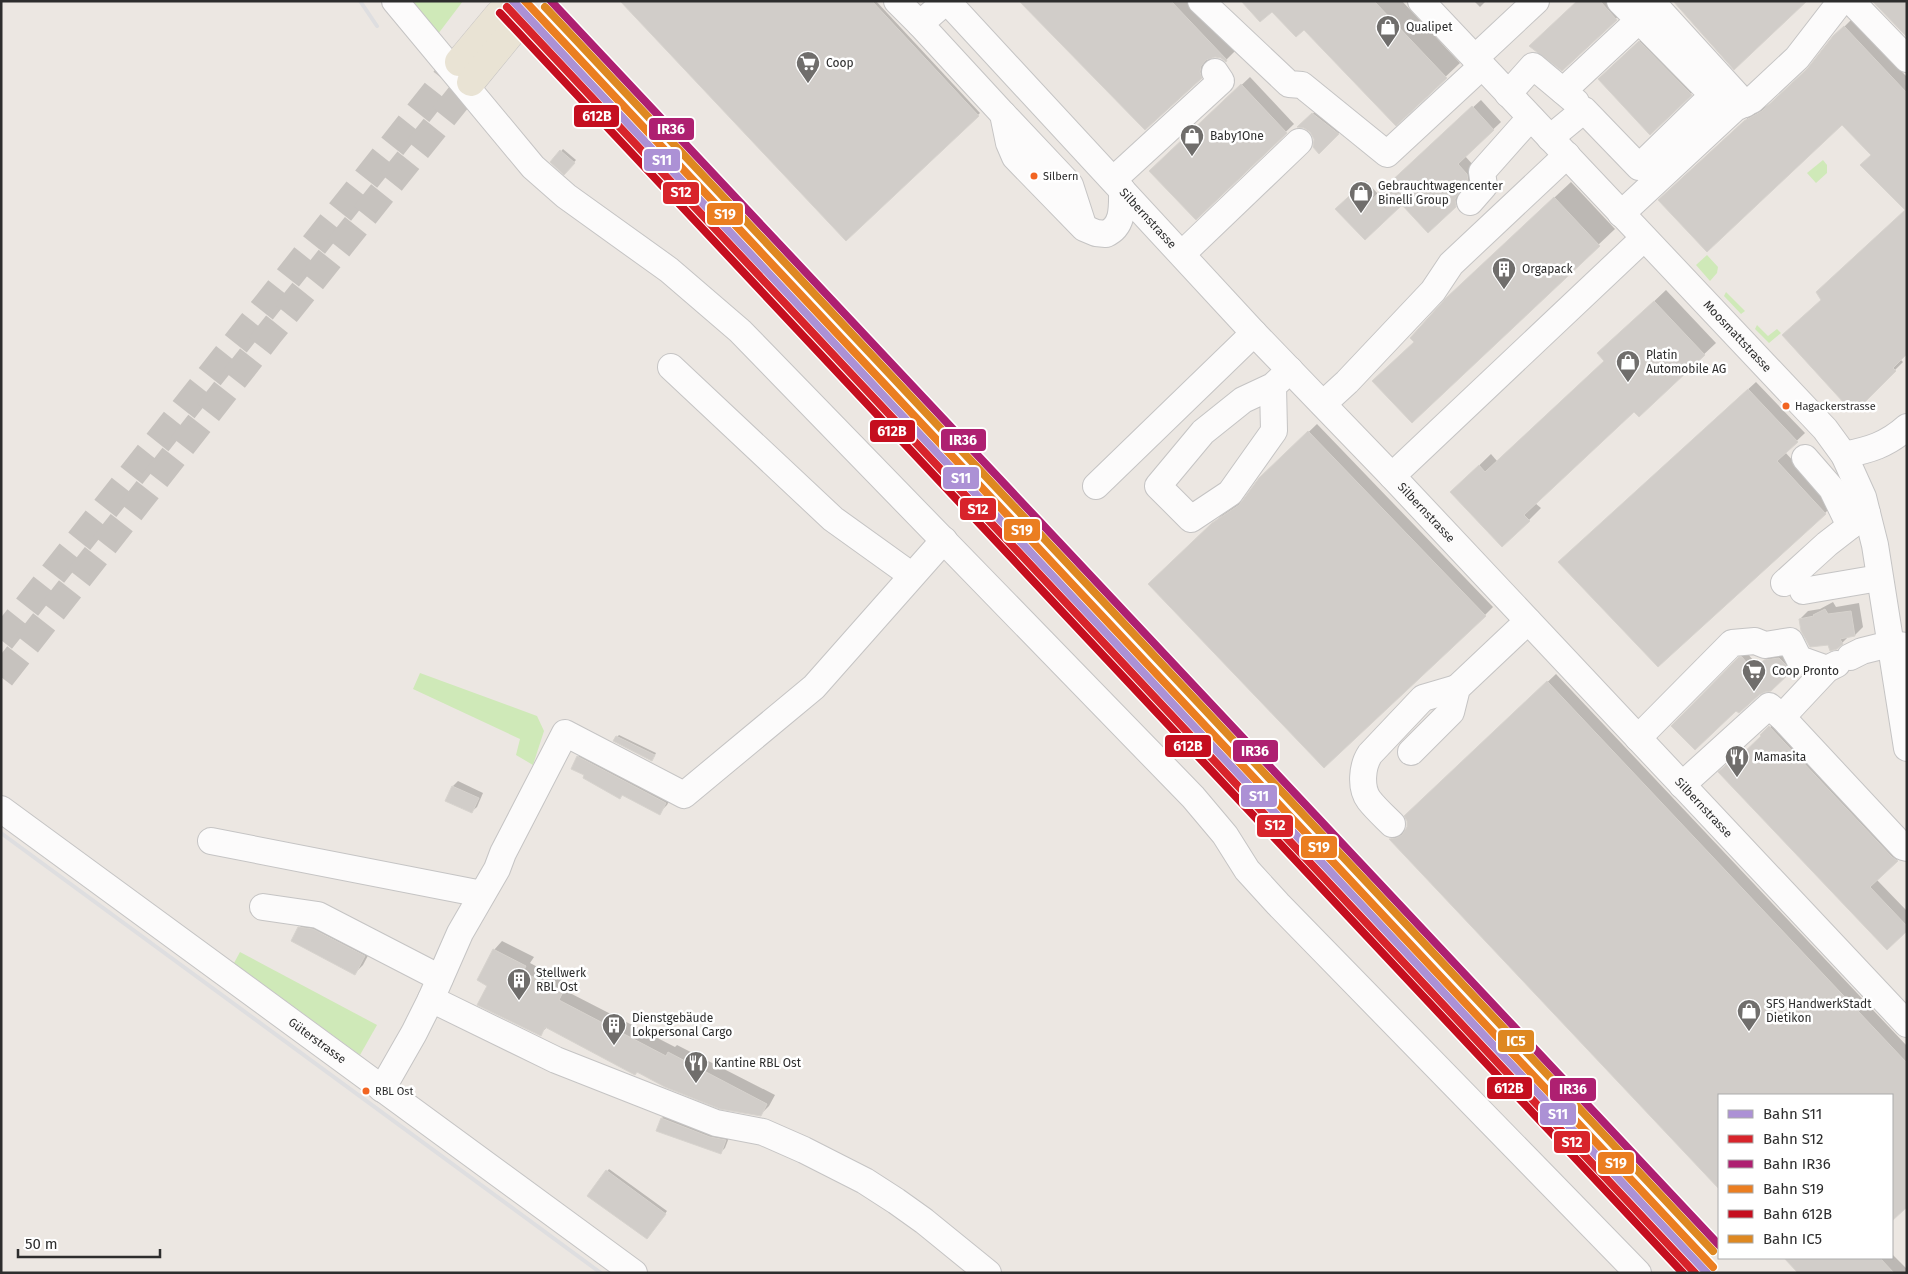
<svg xmlns="http://www.w3.org/2000/svg" width="1908" height="1274" font-family="'Fira Sans',sans-serif">
	<style>
		.green { fill: #cfe9b8 }
		.shadow { fill: #0003 }
		.building { fill: #d1cdc9; stroke: #d7d3ce }
		.lines { fill: none; stroke-linecap: round; stroke-linejoin: round }
		.major-tunnel { stroke: #c6c2be; stroke-width: 28; stroke-dasharray: 28 14; stroke-linecap: butt }
		.minor-casing { stroke: #c5c4c4; stroke-width: 28 }
		.major-casing { stroke: #c6c4c3; stroke-width: 29 }
		.minor { stroke: #fcfbfb; stroke-width: 26 }
		.major { stroke: #e9e3d4; stroke-width: 28 }
		.rail { stroke: #dedee0; stroke-width: 4 }
		.rail-1-casing { stroke: #fff; stroke-width: 11 }
		.rail-2-casing { stroke: #fff; stroke-width: 11 }
		.rail-3-casing { stroke: #fff; stroke-width: 11 }
		.rail-4-casing { stroke: #fff; stroke-width: 11 }
		.rail-5-casing { stroke: #fff; stroke-width: 11 }
		.rail-6-casing { stroke: #fff; stroke-width: 11 }
		.rail-1 { stroke: #ac91d5; stroke-width: 8 }
		.rail-2 { stroke: #d8242b; stroke-width: 8 }
		.rail-3 { stroke: #ae2071; stroke-width: 8 }
		.rail-4 { stroke: #eb7e21; stroke-width: 8 }
		.rail-5 { stroke: #c50e1f; stroke-width: 8 }
		.rail-6 { stroke: #de8821; stroke-width: 8 }
		.bus-dot { fill: #f26522; stroke: #fff; stroke-width: 2 }
		.labels { text-anchor: middle; stroke-width: 5; stroke-linejoin: round; paint-order: stroke }
		.bus-label { font-size: 11px; fill: #2d2d2d; stroke: #fff; text-anchor: start }
		.poi-label { font-size: 12px; fill: #2d2d2d; stroke: #fff; text-anchor: start }
		.street-label { font-size: 12px; fill: #2d2d2d; stroke: #fff }
		.line-badge { stroke: #fff; stroke-width: 2 }
		.badge-label { font-size: 14px; text-anchor: middle; font-weight: bold; fill: #fff }
	</style>
	<rect width="100%" height="100%" fill="#ece7e2"/>
	<g class="green">
		<polygon points="413,1 463,1 438,34"/>
		<polygon points="1823,160 1827,165 1827,173 1816,183 1807,173"/>
		<polygon points="1707,255 1718,267 1717,273 1710,281 1696,265"/>
		<polygon points="1726,292 1745,311 1741,314 1724,296"/>
		<polygon points="1757,325 1768,336 1777,329 1781,333 1769,343 1755,329"/>
		<polygon points="420,673 537,716 544,731 533,765 516,755 520,739 413,689"/>
		<polygon points="240,952 377,1025 360,1055 234,963"/>
	</g>
	<g class="shadow">
		<polygon points="636,1 876,1 980,113 846,239"/>
		<polygon points="1021,1 1192,1 1237,49 1226,60 1222,57 1211,57 1212,66 1201,77"/>
		<polygon points="1243,1 1402,1 1460,63 1396,124 1304,28 1272,11"/>
		<polygon points="1474,1 1486,1 1480,7"/>
		<polygon points="1578,1 1615,1 1624,11 1562,69"/>
		<polygon points="1852,19 1907,77 1907,352 1900,359 1903,362 1864,401 1822,299 1907,210 1872,155 1842,124 1668,192 1753,113 1772,103 1810,68 1834,37"/>
		<polygon points="1647,34 1699,86 1650,133 1607,71"/>
		<polygon points="1250,77 1294,124 1196,218 1159,163"/>
		<polygon points="1481,100 1501,122 1465,156 1474,166 1475,173 1462,190 1463,198 1455,206 1402,203 1337,209 1366,181 1378,194"/>
		<polygon points="1321,106 1346,126 1319,152 1311,131 1304,127 1300,126"/>
		<polygon points="563,149 576,160 564,173 552,162"/>
		<polygon points="1571,182 1615,229 1412,421 1415,342 1464,282"/>
		<polygon points="1666,290 1716,343 1639,415 1634,411 1535,503 1541,508 1529,520 1464,480 1491,454 1497,461 1606,360 1611,342"/>
		<polygon points="1756,382 1805,433 1785,452 1833,505 1825,513 1568,554"/>
		<polygon points="1317,424 1493,607 1485,615 1150,584 1222,515 1244,500 1260,479"/>
		<polygon points="1833,602 1836,607 1859,603 1863,627 1855,635 1849,636 1837,648 1828,644 1800,619 1808,611 1820,609"/>
		<polygon points="1745,653 1747,653 1759,667 1770,655 1784,654 1796,666 1771,690 1764,690 1736,709 1673,726"/>
		<polygon points="1556,674 1907,1046 1907,1205 1892,1219 1892,1095 1719,1095 1719,1187 1391,839 1398,831 1406,830 1414,808"/>
		<polygon points="1778,719 1904,853 1876,879 1907,911 1907,930 1728,765 1743,751 1745,753"/>
		<polygon points="619,735 656,753 654,757 617,737"/>
		<polygon points="586,749 673,794 667,805 659,813 623,794 620,797 586,775 578,757"/>
		<polygon points="458,781 483,793 477,807 471,812 453,786"/>
		<polygon points="307,920 372,948 363,965 355,973 299,928"/>
		<polygon points="502,941 534,957 530,963 570,984 566,991 675,1047 677,1045 775,1095 769,1106 760,1115 547,1027 540,1034 489,985 494,950"/>
		<polygon points="667,1113 730,1135 725,1148 720,1153 658,1131 662,1118"/>
		<polygon points="609,1169 667,1211 649,1235 589,1195"/>
		<polygon points="1892,1254 1907,1269 1907,1273 1800,1273 1786,1258 1892,1258"/>
	</g>
	<g class="building">
		<polygon points="620,1 872,1 979,116 846,241"/>
		<polygon points="1019,1 1171,1 1227,60 1226,62 1221,58 1215,57 1206,60 1201,66 1200,72 1202,78 1145,130"/>
		<polygon points="1241,1 1374,1 1447,78 1396,126 1304,30 1296,37 1272,12 1260,22"/>
		<polygon points="1577,1 1600,1 1617,20 1562,71 1529,46"/>
		<polygon points="1673,1 1807,1 1734,70"/>
		<polygon points="1872,1 1907,1 1907,37"/>
		<polygon points="1844,26 1907,93 1907,354 1893,368 1896,371 1864,403 1844,403 1782,335 1821,300 1816,292 1905,210 1860,165 1871,155 1842,125 1707,252 1658,200 1744,121 1762,111 1807,69 1833,36"/>
		<polygon points="1639,41 1692,95 1650,135 1598,79"/>
		<polygon points="1241,84 1287,133 1196,220 1149,171"/>
		<polygon points="1472,106 1494,130 1458,164 1467,174 1468,181 1455,199 1456,207 1428,233 1402,205 1365,240 1335,209 1358,188 1370,201"/>
		<polygon points="1312,113 1339,134 1319,154 1313,147 1314,139 1310,132 1304,128 1297,127"/>
		<polygon points="560,150 575,163 564,175 550,162"/>
		<polygon points="1554,197 1600,246 1412,423 1372,381 1414,342 1410,338 1446,298"/>
		<polygon points="1654,301 1705,355 1639,417 1634,412 1524,515 1530,521 1502,547 1450,492 1479,465 1485,472 1604,361 1597,353"/>
		<polygon points="1748,389 1798,442 1777,461 1826,514 1658,667 1558,562"/>
		<polygon points="1308,431 1486,616 1324,768 1148,584 1212,523 1239,505 1259,478"/>
		<polygon points="1825,609 1828,614 1851,611 1855,636 1840,639 1843,644 1837,649 1830,651 1828,645 1810,647 1801,631 1799,619 1814,616 1813,615"/>
		<polygon points="1739,657 1742,657 1753,670 1764,660 1779,658 1792,671 1771,691 1765,692 1759,695 1739,713 1736,711 1695,750 1671,726"/>
		<polygon points="1547,681 1907,1063 1907,1207 1892,1221 1892,1095 1719,1095 1719,1189 1389,839 1396,838 1402,835 1407,827 1407,821 1404,816"/>
		<polygon points="1769,726 1892,857 1898,861 1870,887 1907,926 1907,931 1887,950 1718,772 1734,758 1736,760 1761,736 1760,735"/>
		<polygon points="616,736 655,755 652,761 613,741"/>
		<polygon points="577,756 666,803 660,815 622,795 620,799 583,778 584,775 571,769"/>
		<polygon points="452,786 479,798 472,813 445,801"/>
		<polygon points="298,927 313,929 365,956 355,975 291,941"/>
		<polygon points="493,949 526,966 523,972 563,992 559,1000 666,1056 668,1052 767,1104 761,1116 720,1109 665,1087 637,1072 635,1075 545,1027 541,1036 477,1005 487,986 477,980"/>
		<polygon points="661,1118 710,1137 726,1140 721,1154 656,1131"/>
		<polygon points="606,1170 666,1214 647,1239 587,1196"/>
		<polygon points="1784,1258 1880,1258 1894,1273 1798,1273"/>
	</g>
	<g class="lines">
		<g class="major-tunnel">
			<polyline points="516,27 535,1"/>
			<polyline points="1,640 459,62"/>
			<polyline points="1,677 270,333 471,82"/>
		</g>
		<g class="minor-casing">
			<g id="minor">
				<polyline points="395,1 533,167 566,196 669,270 740,331 1193,797 1225,835 1247,870 1278,904 1638,1273"/>
				<polyline points="897,1 920,24"/>
				<path d="M946 1 920 24 1003 114 1009 143 1015 157 1084 228 1096 233 1106 234C1124 226 1122 206 1122 190"/>
				<path id="s1" d="M947 1 1254 333 1392 476 1907 1024"/>
				<polyline points="1201,1 1289,84 1302,85 1387,154 1482,66"/>
				<path id="s2" d="M1421 1 1825 429 1844 455 1863 497 1875 545 1907 748"/>
				<polyline points="1620,1 1639,20"/>
				<polyline points="1651,1 1745,104"/>
				<polyline points="1851,1 1907,59"/>
				<polyline points="1475,58 1536,1"/>
				<polyline points="1508,94 1533,66 1576,102"/>
				<polyline points="1004,115 1070,185 1082,222"/>
				<polyline points="1550,138 1584,110 1639,167 1713,95 1639,20 1563,91"/>
				<polyline points="1113,180 1221,81 1215,72"/>
				<polyline points="1470,202 1484,186 1482,172 1522,127 1532,119"/>
				<polyline points="1621,214 1735,108 1752,100 1797,58 1841,1"/>
				<polyline points="1182,254 1299,142"/>
				<polyline points="671,367 833,519 911,575"/>
				<polyline points="1273,386 1243,400 1203,432 1158,486 1191,519 1230,493 1274,431 1273,386 1290,370"/>
				<polyline points="1323,404 1347,382 1433,291 1451,264 1567,155"/>
				<path d="M1844 455C1869 450 1887 445 1907 427"/>
				<polyline points="1805,458 1832,489 1850,526"/>
				<polyline points="1392,476 1644,238"/>
				<polyline points="1096,486 1254,333"/>
				<polyline points="1784,583 1827,544 1867,513"/>
				<polyline points="1803,591 1879,578"/>
				<polyline points="1850,657 1862,651 1890,644 1906,646"/>
				<polyline points="1782,717 1903,847 1907,848"/>
				<polyline points="1638,738 1732,643 1755,641 1765,645 1790,641 1799,659 1827,669"/>
				<polyline points="1411,752 1451,712 1457,688 1528,621"/>
				<polyline points="1682,785 1769,706 1782,717 1827,669 1837,664"/>
				<path id="s3" d="M1 809 634 1273"/>
				<path d="M1392 824C1384 816 1376 809 1369 800 1360 788 1362 766 1370 754L1423 698 1457 688"/>
				<polyline points="211,841 482,894"/>
				<polyline points="263,907 318,915 440,978"/>
				<polyline points="431,999 460,933 497,869 503,853 565,733 684,795 814,687 944,540"/>
				<polyline points="382,1089 414,1033 431,999 556,1060 716,1123 763,1132 804,1150 865,1181 896,1201 924,1221 988,1273"/>
			</g>
		</g>
		<g class="major-casing">
			<g id="major">
				<polyline points="459,62 499,14"/>
				<polyline points="471,82 516,27"/>
			</g>
		</g>
		<use href="#minor" class="minor"/>
		<use href="#major" class="major"/>
		<g class="rail">
			<polyline points="360,1 377,26"/>
			<polyline points="1,833 601,1273"/>
		</g>
		<g class="rail-1-casing">
			<polyline id="rail-1" points="513,1 1707,1273"/>
		</g>
		<g class="rail-2-casing">
			<polyline id="rail-2" points="507,7 1695,1273"/>
		</g>
		<g class="rail-3-casing">
			<polyline id="rail-3" points="551,1 1719,1245"/>
		</g>
		<g class="rail-4-casing">
			<polyline id="rail-4" points="525,1 1713,1267"/>
		</g>
		<g class="rail-5-casing">
			<polyline id="rail-5" points="500,13 1683,1273"/>
		</g>
		<g class="rail-6-casing">
			<polyline id="rail-6" points="545,7 1713,1251"/>
		</g>
		<use href="#rail-1" class="rail-1"/>
		<use href="#rail-2" class="rail-2"/>
		<use href="#rail-3" class="rail-3"/>
		<use href="#rail-4" class="rail-4"/>
		<use href="#rail-5" class="rail-5"/>
		<use href="#rail-6" class="rail-6"/>
	</g>
	<defs>
		<g id="shop-pin" transform="scale(1.25)"><path d="M0 17L-7.5 6A9.5 9.5 0 1 1 7.5 6Z" fill="#706e6c" stroke="#fff"/><path d="M-5-2.5h2.3a2.7 3.5 0 0 1 5.4 0H5L5.5 6h-11ZM-1.5-2.5h3a1.5 2.3 0 0 0-3 0Z" fill="#fff"/></g>
		<g id="supermarket-pin" transform="scale(1.25)"><path d="M0 17L-7.5 6A9.5 9.5 0 1 1 7.5 6Z" fill="#706e6c" stroke="#fff"/><path d="M-6-5.5h2.5l.6 2H6L4.5 2H-2.5L-4.4-4H-6ZM-1.5 3.2a1.3 1.3 0 1 0 .1 0ZM3 3.2a1.3 1.3 0 1 0 .1 0Z" fill="#fff"/></g>
		<g id="building-pin" transform="scale(1.25)"><path d="M0 17L-7.5 6A9.5 9.5 0 1 1 7.5 6Z" fill="#706e6c" stroke="#fff"/><path d="M-4-6H4V6H1V3H-1V6H-4ZM-2.5-4.3h1.7v1.8h-1.7ZM.8-4.3h1.7v1.8H.8ZM-2.5-1h1.7V.8h-1.7ZM.8-1h1.7V.8H.8Z" fill="#fff"/></g>
		<g id="restaurant-pin" transform="scale(1.25)"><path d="M0 17L-7.5 6A9.5 9.5 0 1 1 7.5 6Z" fill="#706e6c" stroke="#fff"/><path d="M-5-6h1v4h1v-4h1v4h1v-4h1v5L-1.5 .5V6h-2V.5L-5-1ZM5-6V6H3V1.5H1.5Q1.5-4 5-6Z" fill="#fff"/></g>
	</defs>
	<g fill-rule="evenodd">
		<use href="#shop-pin" x="1388" y="27"/>
		<use href="#supermarket-pin" x="808" y="63"/>
		<use href="#shop-pin" x="1192" y="136"/>
		<use href="#shop-pin" x="1361" y="193"/>
		<use href="#building-pin" x="1504" y="269"/>
		<use href="#shop-pin" x="1628" y="362"/>
		<use href="#supermarket-pin" x="1754" y="671"/>
		<use href="#restaurant-pin" x="1737" y="757"/>
		<use href="#building-pin" x="519" y="980"/>
		<use href="#shop-pin" x="1749" y="1011"/>
		<use href="#building-pin" x="614" y="1025"/>
		<use href="#restaurant-pin" x="696" y="1063"/>
	</g>
	<g class="bus-dot">
		<circle cx="1034" cy="176" r="4.5"/>
		<circle cx="1786" cy="406" r="4.5"/>
		<circle cx="366" cy="1091" r="4.5"/>
	</g>
	<g class="labels">
		<g class="bus-label">
			<text x="1043" y="180">Silbern</text>
			<text x="1795" y="410">Hagackerstrasse</text>
			<text x="375" y="1095">RBL Ost</text>
		</g>
		<g class="poi-label">
			<text x="1406" y="31">Qualipet</text>
			<text x="826" y="67">Coop</text>
			<text x="1210" y="140">Baby1One</text>
			<text x="1378" y="190">Gebrauchtwagencenter<tspan x="1378" dy="14">Binelli Group</tspan></text>
			<text x="1522" y="273">Orgapack</text>
			<text x="1646" y="359">Platin<tspan x="1646" dy="14">Automobile AG</tspan></text>
			<text x="1772" y="675">Coop Pronto</text>
			<text x="1754" y="761">Mamasita</text>
			<text x="536" y="977">Stellwerk<tspan x="536" dy="14">RBL Ost</tspan></text>
			<text x="1766" y="1008">SFS HandwerkStadt<tspan x="1766" dy="14">Dietikon</tspan></text>
			<text x="632" y="1022">Dienstgebäude<tspan x="632" dy="14">Lokpersonal Cargo</tspan></text>
			<text x="714" y="1067">Kantine RBL Ost</text>
		</g>
		<g class="street-label">
			<text dy="4" stroke="none"><textPath href="#s1" startOffset="296">Silbernstrasse</textPath></text>
			<text dy="4" stroke="none"><textPath href="#s2" startOffset="461">Moosmattstrasse</textPath></text>
			<text dy="4" stroke="none"><textPath href="#s1" startOffset="701">Silbernstrasse</textPath></text>
			<text dy="4" stroke="none"><textPath href="#s1" startOffset="1106">Silbernstrasse</textPath></text>
			<text dy="4" stroke="none"><textPath href="#s3" startOffset="392">Güterstrasse</textPath></text>
		</g>
	</g>
	<g class="line-badge">
		<rect x="573" y="104" width="47" height="24" rx="5" fill="#c50e1f"/>
		<rect x="648" y="117" width="47" height="24" rx="5" fill="#ae2071"/>
		<rect x="643" y="148" width="38" height="24" rx="5" fill="#ac91d5"/>
		<rect x="662" y="181" width="38" height="24" rx="5" fill="#d8242b"/>
		<rect x="706" y="202" width="38" height="24" rx="5" fill="#eb7e21"/>
		<rect x="869" y="419" width="47" height="24" rx="5" fill="#c50e1f"/>
		<rect x="940" y="428" width="47" height="24" rx="5" fill="#ae2071"/>
		<rect x="942" y="466" width="38" height="24" rx="5" fill="#ac91d5"/>
		<rect x="959" y="497" width="38" height="24" rx="5" fill="#d8242b"/>
		<rect x="1003" y="518" width="38" height="24" rx="5" fill="#eb7e21"/>
		<rect x="1164" y="734" width="48" height="24" rx="5" fill="#c50e1f"/>
		<rect x="1232" y="739" width="47" height="24" rx="5" fill="#ae2071"/>
		<rect x="1240" y="784" width="38" height="24" rx="5" fill="#ac91d5"/>
		<rect x="1256" y="814" width="38" height="24" rx="5" fill="#d8242b"/>
		<rect x="1300" y="835" width="38" height="24" rx="5" fill="#eb7e21"/>
		<rect x="1497" y="1029" width="38" height="24" rx="5" fill="#de8821"/>
		<rect x="1486" y="1076" width="47" height="24" rx="5" fill="#c50e1f"/>
		<rect x="1549" y="1077" width="48" height="25" rx="5" fill="#ae2071"/>
		<rect x="1539" y="1102" width="38" height="24" rx="5" fill="#ac91d5"/>
		<rect x="1553" y="1130" width="38" height="24" rx="5" fill="#d8242b"/>
		<rect x="1597" y="1151" width="38" height="24" rx="5" fill="#eb7e21"/>
	</g>
	<g class="badge-label">
		<text x="597" y="121">612B</text>
		<text x="671" y="134">IR36</text>
		<text x="662" y="165">S11</text>
		<text x="681" y="197">S12</text>
		<text x="725" y="219">S19</text>
		<text x="892" y="436">612B</text>
		<text x="963" y="445">IR36</text>
		<text x="961" y="483">S11</text>
		<text x="978" y="514">S12</text>
		<text x="1022" y="535">S19</text>
		<text x="1188" y="751">612B</text>
		<text x="1255" y="756">IR36</text>
		<text x="1259" y="801">S11</text>
		<text x="1275" y="830">S12</text>
		<text x="1319" y="852">S19</text>
		<text x="1516" y="1046">IC5</text>
		<text x="1509" y="1093">612B</text>
		<text x="1573" y="1094">IR36</text>
		<text x="1558" y="1119">S11</text>
		<text x="1572" y="1147">S12</text>
		<text x="1616" y="1168">S19</text>
	</g>
	<rect width="1908" height="1274" fill="none" stroke="#2d2d2d" stroke-width="5"/>
	<rect x="1718" y="1094" width="175" height="165" fill="#ffffff" stroke="#ababab"/>
	<rect x="1728" y="1110" width="25" height="8" fill="#ac91d5" stroke="#ababab"/>
	<text x="1763" y="1119" font-size="15" fill="#2d2d2d">Bahn S11</text>
	<rect x="1728" y="1135" width="25" height="8" fill="#d8242b" stroke="#ababab"/>
	<text x="1763" y="1144" font-size="15" fill="#2d2d2d">Bahn S12</text>
	<rect x="1728" y="1160" width="25" height="8" fill="#ae2071" stroke="#ababab"/>
	<text x="1763" y="1169" font-size="15" fill="#2d2d2d">Bahn IR36</text>
	<rect x="1728" y="1185" width="25" height="8" fill="#eb7e21" stroke="#ababab"/>
	<text x="1763" y="1194" font-size="15" fill="#2d2d2d">Bahn S19</text>
	<rect x="1728" y="1210" width="25" height="8" fill="#c50e1f" stroke="#ababab"/>
	<text x="1763" y="1219" font-size="15" fill="#2d2d2d">Bahn 612B</text>
	<rect x="1728" y="1235" width="25" height="8" fill="#de8821" stroke="#ababab"/>
	<text x="1763" y="1244" font-size="15" fill="#2d2d2d">Bahn IC5</text>
	<path d="M18 1249v8h142v-8" fill="none" stroke="#2d2d2d" stroke-width="2.5"/>
	<text x="25" y="1249" font-size="15" fill="#2d2d2d" stroke="#ffffff" stroke-width="4" paint-order="stroke">50 m</text>
</svg>
